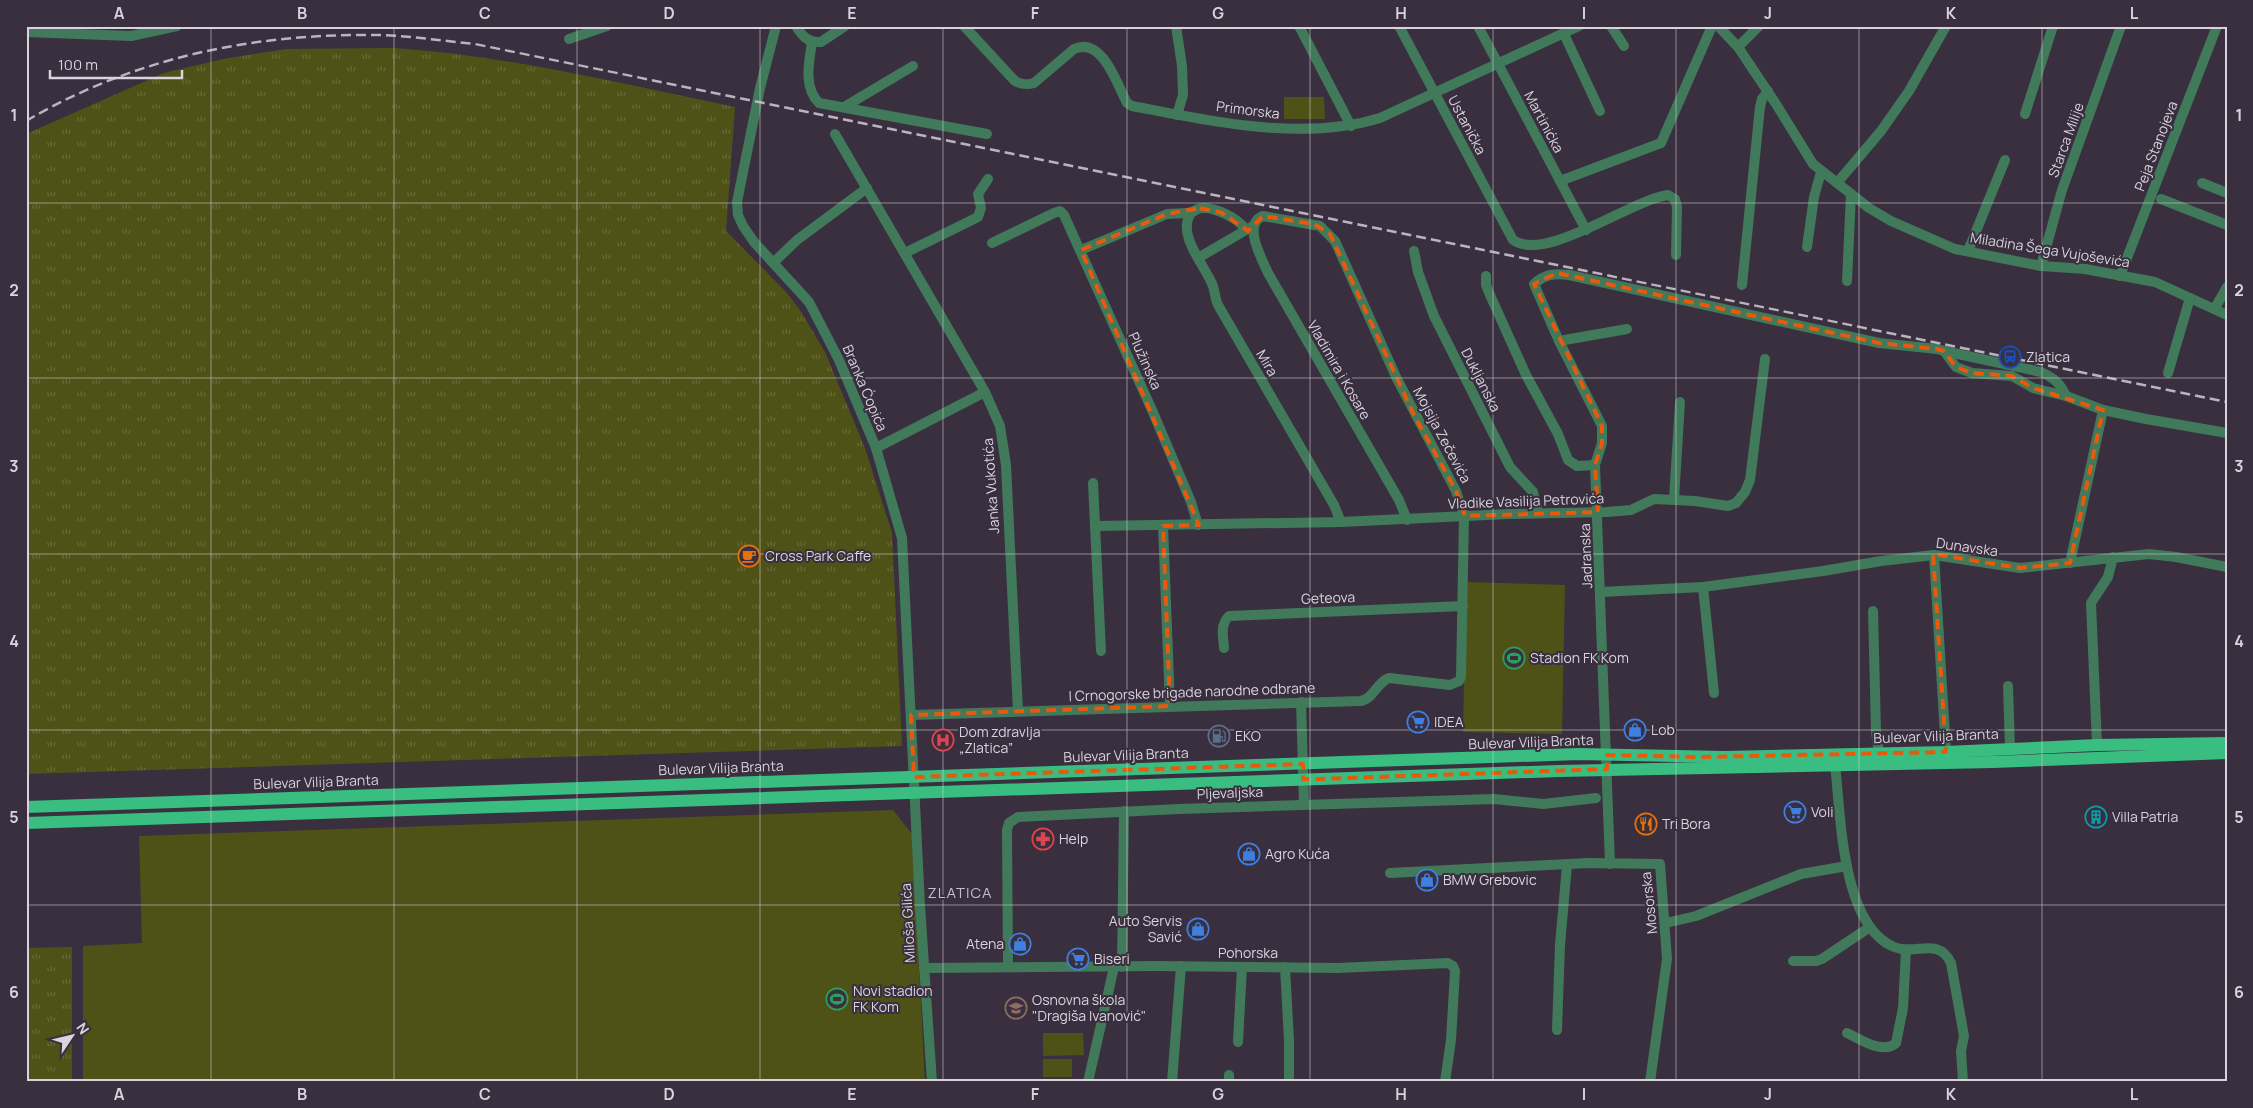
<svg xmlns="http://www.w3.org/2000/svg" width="2253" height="1108" font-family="Manrope,sans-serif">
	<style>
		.green { fill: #4f5217 }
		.park { fill: url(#park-tufts) }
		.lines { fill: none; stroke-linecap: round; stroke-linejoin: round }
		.street { stroke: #41795b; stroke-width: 10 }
		.primary { stroke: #3abd81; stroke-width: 12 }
		.rail { stroke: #bbb4bf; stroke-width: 2.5; stroke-dasharray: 10 5; stroke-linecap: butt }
		.marked { fill: none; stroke: #e8590c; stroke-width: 4; stroke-dasharray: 10 6; stroke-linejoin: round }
		.grid { fill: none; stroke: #d9d3dd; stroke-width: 1; stroke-opacity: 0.55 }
		.labels { text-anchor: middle; stroke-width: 4; stroke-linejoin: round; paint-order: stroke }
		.street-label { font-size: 14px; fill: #d9d3dd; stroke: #392f3f }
		.poi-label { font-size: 14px; fill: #d9d3dd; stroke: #392f3f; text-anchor: start }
		.neighbourhood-label { font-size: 15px; letter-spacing: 1px; fill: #c7bbcf; stroke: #392f3f }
		.neatline { fill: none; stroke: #d9d3dd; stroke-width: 2 }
		.grid-label { font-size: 16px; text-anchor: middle; font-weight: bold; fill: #d9d3dd }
	</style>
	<defs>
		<pattern id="park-tufts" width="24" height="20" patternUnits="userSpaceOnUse" patternTransform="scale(1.25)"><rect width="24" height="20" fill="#4f5217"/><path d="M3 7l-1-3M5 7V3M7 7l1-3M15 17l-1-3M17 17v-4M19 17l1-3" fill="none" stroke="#686a38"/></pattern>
	</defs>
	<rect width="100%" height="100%" fill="#392f3f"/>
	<g class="green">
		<polygon points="1284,97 1324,97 1325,119 1284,119"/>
		<polygon points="1466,582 1565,585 1562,734 1463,732"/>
		<polygon points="893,810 912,834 925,1082 83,1082 83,946 142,943 139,836"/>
		<polygon points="1043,1033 1083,1033 1084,1055 1043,1056"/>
		<rect x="1043" y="1059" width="29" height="18"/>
	</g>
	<g class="park">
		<path d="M394 48C510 56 622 84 735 107L726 231 787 293 802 313 825 352 865 448 892 533 902 746 26 774V134L164 73 223 59 286 49Z"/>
		<polygon points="72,947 72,1082 26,1082 26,948"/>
	</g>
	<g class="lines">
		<g class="street">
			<polyline points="776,26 760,88 737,202 738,215 743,226 754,242 809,302 839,360 876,448 902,538 920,906 932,1082"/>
			<path d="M796 26C802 36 808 43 821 42L845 26"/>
			<path d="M964 26 1015 81C1022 85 1027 85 1034 83L1074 49C1102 36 1117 84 1127 103L1132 106C1211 121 1302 142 1380 118L1579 26"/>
			<polyline points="1176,26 1182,66 1183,95 1177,115"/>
			<polyline points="1299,26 1351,126"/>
			<path d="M1399 26 1513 240C1546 263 1630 200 1668 195L1675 199 1677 207 1676 255"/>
			<polyline points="1478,26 1586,230"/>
			<polyline points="1611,26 1624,46"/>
			<polyline points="1718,26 1738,47 1776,104 1813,164 1869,208 1891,221 1955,249 2041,266 2085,269 2155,282 2227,315"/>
			<polyline points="26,32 131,36 177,26"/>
			<polyline points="1564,34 1600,111"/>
			<polyline points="569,39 607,26"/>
			<path d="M812 42C809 62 803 87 819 103L987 134"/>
			<polyline points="1738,47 1759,26"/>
			<polyline points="844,107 913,66"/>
			<polyline points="2025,114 2053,26"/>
			<polyline points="835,134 985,392 1000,426 1006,465 1018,711"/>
			<polyline points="1560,181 1661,143 1712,26"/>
			<polyline points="1837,183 1881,131 1909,91 1946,26"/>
			<polyline points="2202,183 2227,193"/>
			<polyline points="2161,199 2227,225"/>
			<path d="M1191 213C1176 235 1205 265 1213 286 1215 292 1215 299 1218 305L1334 505 1341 522"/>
			<polyline points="992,243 1054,213 1060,211 1064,215 1152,410 1191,502 1198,525"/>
			<polyline points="1807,247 1814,197 1821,172"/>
			<path d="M1081 250 1167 214C1174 213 1187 214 1191 212 1196 211 1197 208 1202 208 1215 207 1238 218 1245 229"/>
			<polyline points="1414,251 1418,272 1434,316 1510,467 1533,492 1538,513"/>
			<polyline points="1968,251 2005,160"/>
			<polyline points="905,253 978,217 981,208 978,194 988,179"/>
			<polyline points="1198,258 1251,227"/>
			<polyline points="773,263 797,240 867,188"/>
			<polyline points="2041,266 2062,190 2121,26"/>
			<polyline points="1486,276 1486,285 1490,295 1526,375 1558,434 1568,460 1577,466 1595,465"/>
			<polyline points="2120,276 2217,26"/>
			<polyline points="1847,281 1851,194"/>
			<polyline points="1742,285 1760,107 1762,99 1768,91"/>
			<polyline points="2215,308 2227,287"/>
			<polyline points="1559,341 1627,329"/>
			<path d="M1944 351 2041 372C2054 378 2060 383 2066 396"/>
			<polyline points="2168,373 2190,298"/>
			<polyline points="876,448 985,392"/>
			<polyline points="1093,483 1101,651"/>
			<polyline points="1674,499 1680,402"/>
			<polyline points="1095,526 1341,522 1508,514 1607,512 1631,510 1654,499 1695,501 1728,506 1736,503 1745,492 1750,480 1765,359"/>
			<polyline points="1163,526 1170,706"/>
			<polyline points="1934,555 1946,752"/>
			<polyline points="2070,563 2103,410"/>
			<polyline points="1703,587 1714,693"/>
			<polyline points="1601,592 1703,587 1823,571 1881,561 1934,555 2020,568 2149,554 2176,557 2227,567"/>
			<polyline points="1873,611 1876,732 1879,753"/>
			<path d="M1224 648C1223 636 1220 625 1229 616L1463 606"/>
			<polyline points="2008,686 2010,749"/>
			<polyline points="1301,702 1304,804"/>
			<path d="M911 715 1360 701C1374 699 1376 683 1389 678L1450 685 1459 681 1461 677 1464 516 1456 491 1397 379 1335 241 1320 226 1263 216C1242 224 1262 259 1268 273L1399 500 1407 520"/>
			<polyline points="2097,745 2091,603 2108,577 2113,557"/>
			<path d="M1835 765C1841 814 1841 925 1894 947 1916 956 1938 936 1951 963L1964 1036 1961 1051 1963 1082"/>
			<path d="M1610 864 1595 465 1602 443V426L1559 341 1534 284C1545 274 1555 273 1569 275L1879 343 1937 349 1944 351 1956 367 1972 373 2012 376 2033 388 2066 396 2103 410 2146 419 2227 433"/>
			<polyline points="1390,873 1588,863 1660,864 1667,959 1650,1082"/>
			<polyline points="1666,923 1696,916 1801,874 1847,866"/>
			<polyline points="1793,961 1816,961 1822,959 1870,927"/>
			<polyline points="1008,967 1007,830 1009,823 1018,817 1179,809 1494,799 1543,804 1596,798"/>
			<polyline points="1122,967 1124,811"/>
			<polyline points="1285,967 1289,1041 1289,1082"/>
			<polyline points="924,968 1156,966 1338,968 1448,963 1453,966 1455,971 1451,1040 1445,1082"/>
			<polyline points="1557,1030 1560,945 1567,865"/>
			<path d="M1847 1033C1860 1039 1883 1055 1896 1043L1903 1008 1906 950"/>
			<polyline points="1238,1042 1242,967"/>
			<polyline points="1088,1082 1114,967"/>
			<polyline points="1172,1082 1181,966"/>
			<polyline points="1229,1082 1229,1075"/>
		</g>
		<g class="primary">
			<polyline points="26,807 1579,754 1725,757 1946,752 2097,745 2227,743"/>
			<polyline points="26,823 1559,771 1993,762 2227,753"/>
		</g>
		<path class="rail" d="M26 121C135 57 255 33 380 35 411 36 443 41 475 44L2227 402"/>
	</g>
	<path class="marked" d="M1200 208 1222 213 1248 231 1263 216 1314 224 1330 234 1414 415 1456 491 1465 516 1598 512 1595 465 1602 443V426L1534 284 1557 273 1879 343 1937 349 1944 351 1956 367 1972 373 2012 376 2033 388 2103 410 2070 563 2020 568 1933 554 1946 752 1701 757 1607 755V769L1319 779H1303V764L914 777 911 715 1170 706 1163 526 1199 525 1081 250 1167 214Z"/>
	<path class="grid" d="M211 26V1082M394 26V1082M577 26V1082M760 26V1082M943 26V1082M1127 26V1082M1310 26V1082M1493 26V1082M1676 26V1082M1859 26V1082M2042 26V1082M26 203H2227M26 378H2227M26 554H2227M26 730H2227M26 905H2227"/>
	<defs>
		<g id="station-ring" transform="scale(1.125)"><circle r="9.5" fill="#392f3f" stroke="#1a4fb4" stroke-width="1.5"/><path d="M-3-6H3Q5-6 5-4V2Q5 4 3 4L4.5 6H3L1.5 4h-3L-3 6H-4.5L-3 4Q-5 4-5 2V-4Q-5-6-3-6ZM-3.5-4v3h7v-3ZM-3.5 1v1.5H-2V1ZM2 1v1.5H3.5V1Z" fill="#1a4fb4"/></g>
		<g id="cafe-ring" transform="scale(1.125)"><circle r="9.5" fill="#392f3f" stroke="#e8710a" stroke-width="1.5"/><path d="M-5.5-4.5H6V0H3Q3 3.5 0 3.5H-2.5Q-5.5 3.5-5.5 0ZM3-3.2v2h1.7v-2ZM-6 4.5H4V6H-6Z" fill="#e8710a"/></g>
		<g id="stadium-ring" transform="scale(1.125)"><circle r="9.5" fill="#392f3f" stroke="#2e9e5b" stroke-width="1.5"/><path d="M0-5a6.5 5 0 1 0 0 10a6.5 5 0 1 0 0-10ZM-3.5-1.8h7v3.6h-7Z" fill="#2e9e5b"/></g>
		<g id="supermarket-ring" transform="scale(1.125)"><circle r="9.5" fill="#392f3f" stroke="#3f7fe0" stroke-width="1.5"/><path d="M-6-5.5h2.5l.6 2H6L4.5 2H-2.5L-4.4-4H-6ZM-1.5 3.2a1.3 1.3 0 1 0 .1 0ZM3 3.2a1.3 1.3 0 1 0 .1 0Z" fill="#3f7fe0"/></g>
		<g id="shop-ring" transform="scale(1.125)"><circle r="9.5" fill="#392f3f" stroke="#3f7fe0" stroke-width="1.5"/><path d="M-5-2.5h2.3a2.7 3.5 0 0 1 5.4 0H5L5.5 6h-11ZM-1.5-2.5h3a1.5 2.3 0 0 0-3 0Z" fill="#3f7fe0"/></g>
		<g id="fuel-ring" transform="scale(1.125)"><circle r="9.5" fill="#392f3f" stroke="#5c6f8a" stroke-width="1.5"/><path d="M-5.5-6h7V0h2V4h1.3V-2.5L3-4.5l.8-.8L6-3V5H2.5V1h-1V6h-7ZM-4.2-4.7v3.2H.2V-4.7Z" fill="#5c6f8a"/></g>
		<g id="hospital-ring" transform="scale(1.125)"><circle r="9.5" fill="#392f3f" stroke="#e0444e" stroke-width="1.5"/><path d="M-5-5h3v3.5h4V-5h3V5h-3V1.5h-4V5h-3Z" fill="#e0444e"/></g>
		<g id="building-ring" transform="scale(1.125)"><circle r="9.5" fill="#392f3f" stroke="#0f9aa8" stroke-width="1.5"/><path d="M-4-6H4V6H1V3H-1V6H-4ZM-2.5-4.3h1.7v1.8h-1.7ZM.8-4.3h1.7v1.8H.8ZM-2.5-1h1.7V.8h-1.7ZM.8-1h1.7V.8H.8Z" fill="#0f9aa8"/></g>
		<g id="restaurant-ring" transform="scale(1.125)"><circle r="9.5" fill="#392f3f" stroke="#e8710a" stroke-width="1.5"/><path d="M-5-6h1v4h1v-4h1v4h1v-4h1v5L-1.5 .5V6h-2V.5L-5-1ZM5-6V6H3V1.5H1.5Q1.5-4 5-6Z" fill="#e8710a"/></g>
		<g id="pharmacy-ring" transform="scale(1.125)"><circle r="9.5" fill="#392f3f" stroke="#e0444e" stroke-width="1.5"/><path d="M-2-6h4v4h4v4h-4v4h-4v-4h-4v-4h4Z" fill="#e0444e"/></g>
		<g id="school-ring" transform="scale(1.125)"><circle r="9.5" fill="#392f3f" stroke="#8d6e63" stroke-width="1.5"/><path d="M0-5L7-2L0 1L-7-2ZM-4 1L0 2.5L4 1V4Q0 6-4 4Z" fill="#8d6e63"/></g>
	</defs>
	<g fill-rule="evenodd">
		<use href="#station-ring" x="2010" y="357"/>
		<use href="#cafe-ring" x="749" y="556"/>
		<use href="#stadium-ring" x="1514" y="658"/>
		<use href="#supermarket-ring" x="1418" y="722"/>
		<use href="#shop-ring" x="1635" y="730"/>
		<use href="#fuel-ring" x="1219" y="736"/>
		<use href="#hospital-ring" x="943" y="740"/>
		<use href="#supermarket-ring" x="1795" y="812"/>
		<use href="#building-ring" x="2096" y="817"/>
		<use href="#restaurant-ring" x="1646" y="824"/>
		<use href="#pharmacy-ring" x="1043" y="839"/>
		<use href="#shop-ring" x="1249" y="854"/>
		<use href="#shop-ring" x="1427" y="880"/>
		<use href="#shop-ring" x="1198" y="929"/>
		<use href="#shop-ring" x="1020" y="944"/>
		<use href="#supermarket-ring" x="1078" y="959"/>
		<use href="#stadium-ring" x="837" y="999"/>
		<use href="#school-ring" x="1016" y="1008"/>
	</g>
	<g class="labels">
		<g class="street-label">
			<text transform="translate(1248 110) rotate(7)" y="5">Primorska</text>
			<text transform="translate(1544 122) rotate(62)" y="5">Martinićka</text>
			<text transform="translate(1467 125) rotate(62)" y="5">Ustanička</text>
			<text transform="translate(2066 140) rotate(-70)" y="5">Starca Milije</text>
			<text transform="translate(2156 146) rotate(-69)" y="5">Peja Stanojeva</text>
			<text transform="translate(2050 250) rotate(9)" y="5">Miladina Šega Vujoševića</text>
			<text transform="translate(1145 361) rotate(66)" y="5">Plužinska</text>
			<text transform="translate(1267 363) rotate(60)" y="5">Mira</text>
			<text transform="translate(1339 370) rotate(60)" y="5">Vladimira i Kosare</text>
			<text transform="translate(1481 380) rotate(63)" y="5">Dukljanska</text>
			<text transform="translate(865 388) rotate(67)" y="5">Branka Ćopića</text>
			<text transform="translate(1442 435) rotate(62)" y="5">Mojsija Zečevića</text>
			<text transform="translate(991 486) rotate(-94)" y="5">Janka Vukotića</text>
			<text transform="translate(1526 501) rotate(-2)" y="5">Vladike Vasilija Petrovića</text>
			<text transform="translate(1967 547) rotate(8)" y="5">Dunavska</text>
			<text transform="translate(1586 556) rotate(-92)" y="5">Jadranska</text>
			<text transform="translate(1328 598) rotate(-2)" y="5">Geteova</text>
			<text transform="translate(1192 692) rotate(-2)" y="5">I Crnogorske brigade narodne odbrane</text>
			<text transform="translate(1936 736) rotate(-2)" y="5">Bulevar Vilija Branta</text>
			<text transform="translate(1531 742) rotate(-2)" y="5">Bulevar Vilija Branta</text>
			<text transform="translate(1126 755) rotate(-2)" y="5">Bulevar Vilija Branta</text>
			<text transform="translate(721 768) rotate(-2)" y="5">Bulevar Vilija Branta</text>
			<text transform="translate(316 782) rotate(-2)" y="5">Bulevar Vilija Branta</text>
			<text transform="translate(1230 793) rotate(-2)" y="5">Pljevaljska</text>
			<text transform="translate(1649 903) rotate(-96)" y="5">Mosorska</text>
			<text transform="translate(908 923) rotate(-93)" y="5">Miloša Gilića</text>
			<text x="1248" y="958">Pohorska</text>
		</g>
		<g class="poi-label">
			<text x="2026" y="362">Zlatica</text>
			<text x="765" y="561">Cross Park Caffe</text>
			<text x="1530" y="663">Stadion FK Kom</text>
			<text x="1434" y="727">IDEA</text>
			<text x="1651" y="735">Lob</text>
			<text x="959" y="737">Dom zdravlja<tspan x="959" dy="16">„Zlatica”</tspan></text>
			<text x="1235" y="741">EKO</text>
			<text x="1811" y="817">Voli</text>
			<text x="2112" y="822">Villa Patria</text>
			<text x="1662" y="829">Tri Bora</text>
			<text x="1059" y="844">Help</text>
			<text x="1265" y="859">Agro Kuća</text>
			<text x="1443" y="885">BMW Grebovic</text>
			<text x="1182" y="926" text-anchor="end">Auto Servis<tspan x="1182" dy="16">Savić</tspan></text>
			<text x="1004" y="949" text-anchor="end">Atena</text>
			<text x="1094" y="964">Biseri</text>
			<text x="853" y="996">Novi stadion<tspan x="853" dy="16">FK Kom</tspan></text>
			<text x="1032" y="1005">Osnovna škola<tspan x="1032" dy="16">"Dragiša Ivanović"</tspan></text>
		</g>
		<g class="neighbourhood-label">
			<text x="960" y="898">ZLATICA</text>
		</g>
	</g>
	<rect width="2253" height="1108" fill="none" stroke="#392f3f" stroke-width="55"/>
	<g transform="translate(72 1036) rotate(55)" stroke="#392f3f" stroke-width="4" paint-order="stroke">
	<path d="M0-4L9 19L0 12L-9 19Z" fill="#d9d3dd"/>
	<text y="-8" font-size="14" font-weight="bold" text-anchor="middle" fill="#d9d3dd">N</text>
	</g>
	<path d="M50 70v8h132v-8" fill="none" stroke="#d9d3dd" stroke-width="2.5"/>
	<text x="58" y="70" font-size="15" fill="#d9d3dd" stroke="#392f3f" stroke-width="4" paint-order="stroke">100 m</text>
	<rect x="28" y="28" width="2198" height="1052" class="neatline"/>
	<g class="grid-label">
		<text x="119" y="19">A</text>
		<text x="302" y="19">B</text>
		<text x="485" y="19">C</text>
		<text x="669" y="19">D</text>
		<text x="852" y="19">E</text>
		<text x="1035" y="19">F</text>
		<text x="1218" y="19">G</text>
		<text x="1401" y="19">H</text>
		<text x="1584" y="19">I</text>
		<text x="1768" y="19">J</text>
		<text x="1951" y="19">K</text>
		<text x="2134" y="19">L</text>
		<text x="14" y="121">1</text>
		<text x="2239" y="121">1</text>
		<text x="14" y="296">2</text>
		<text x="2239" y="296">2</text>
		<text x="14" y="472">3</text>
		<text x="2239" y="472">3</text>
		<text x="14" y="647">4</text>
		<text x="2239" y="647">4</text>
		<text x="14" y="823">5</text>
		<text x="2239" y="823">5</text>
		<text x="14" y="998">6</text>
		<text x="2239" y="998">6</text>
		<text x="119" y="1100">A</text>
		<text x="302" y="1100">B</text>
		<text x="485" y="1100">C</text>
		<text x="669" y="1100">D</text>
		<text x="852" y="1100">E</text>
		<text x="1035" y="1100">F</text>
		<text x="1218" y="1100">G</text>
		<text x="1401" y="1100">H</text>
		<text x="1584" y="1100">I</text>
		<text x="1768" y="1100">J</text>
		<text x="1951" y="1100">K</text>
		<text x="2134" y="1100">L</text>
	</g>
</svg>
